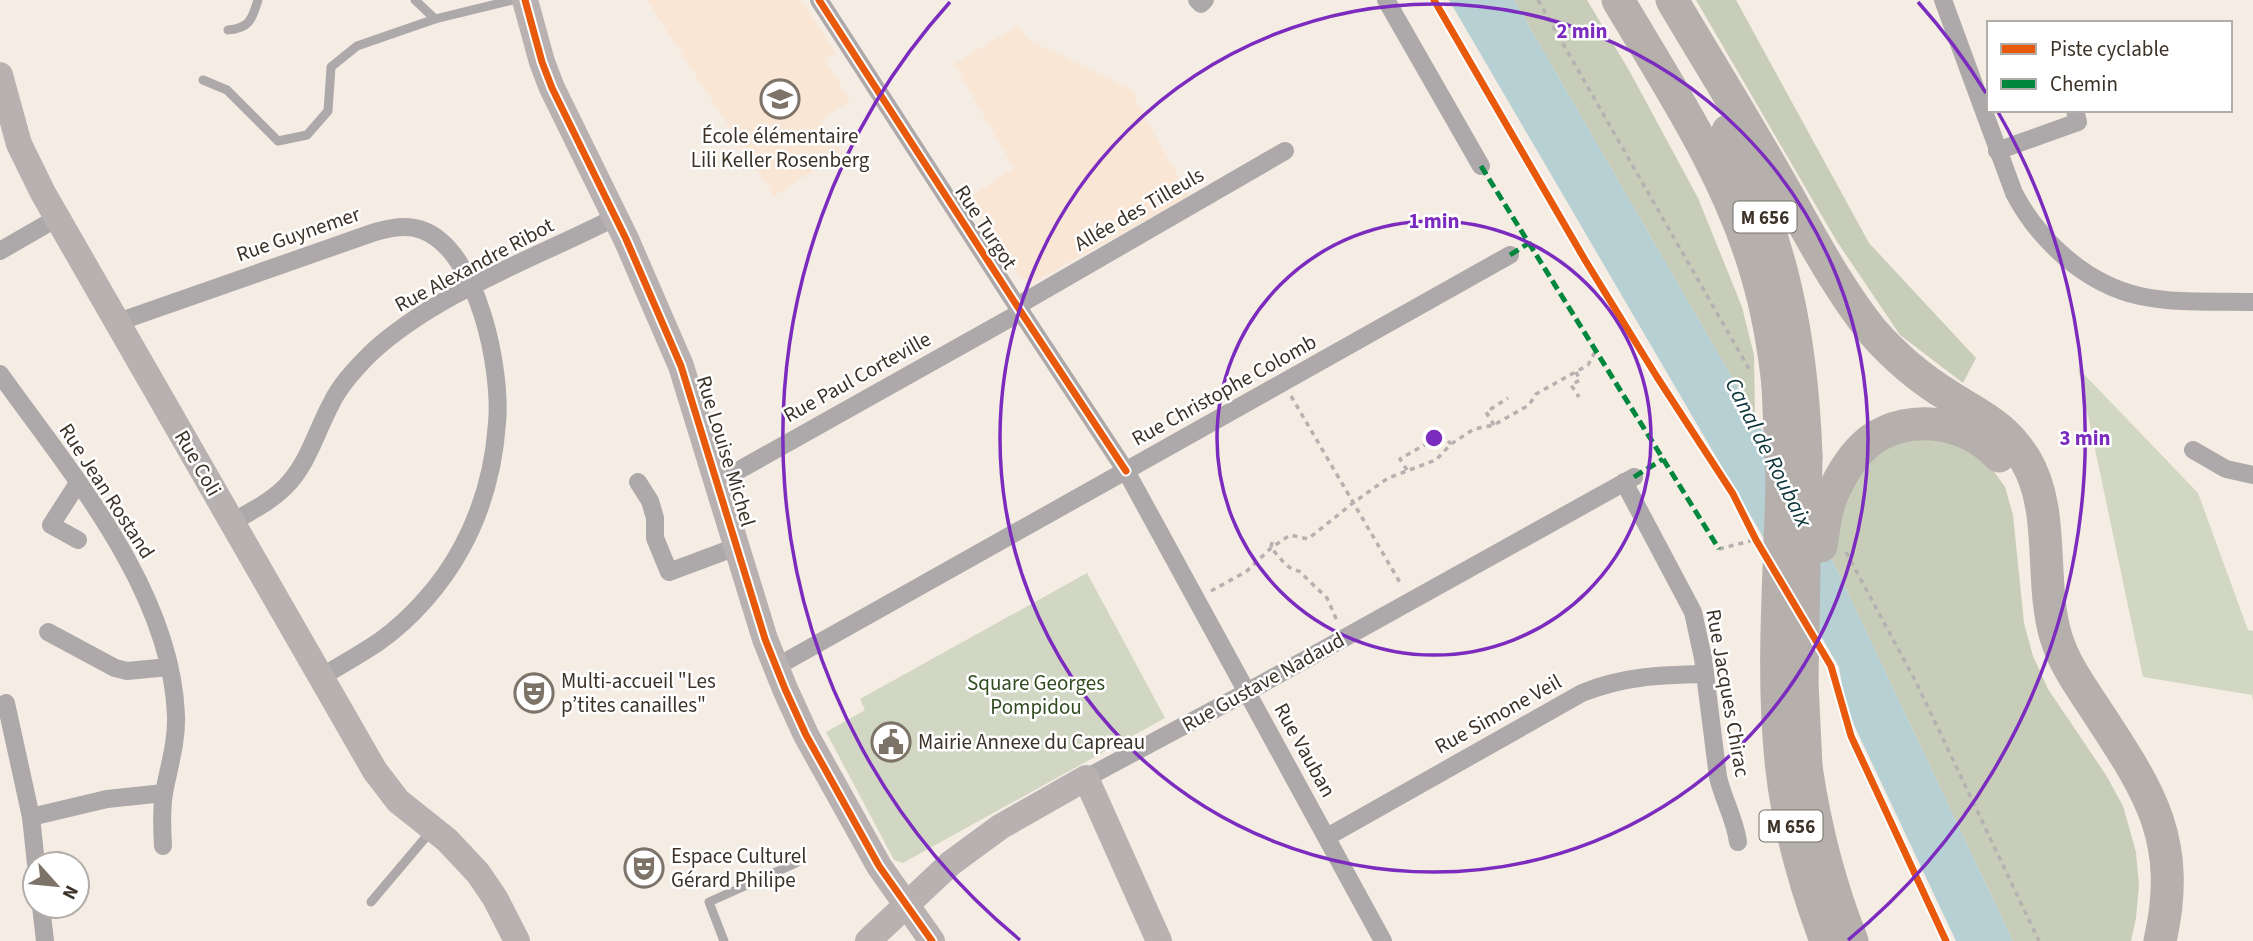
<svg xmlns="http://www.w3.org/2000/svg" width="2253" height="941" font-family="'Source Sans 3',sans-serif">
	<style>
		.built { fill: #f9e6d5 }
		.green { fill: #d2d7c4 }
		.forest { fill: #c7cdb9 }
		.water { fill: #b6d0d3 }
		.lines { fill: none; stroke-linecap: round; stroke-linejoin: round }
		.path { stroke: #b6b1b0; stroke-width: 3.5; stroke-dasharray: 5 5; stroke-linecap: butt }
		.lane { stroke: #ada9aa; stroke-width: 9 }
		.street { stroke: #ada9aa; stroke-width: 18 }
		.secondary { stroke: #b8b1b1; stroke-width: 26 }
		.highway { stroke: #b6b0ad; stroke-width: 33 }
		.highway-bridge { stroke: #b6b0ad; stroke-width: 33 }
		.quiet { stroke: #00873e; stroke-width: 5; stroke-dasharray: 10 5; stroke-linecap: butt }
		.cycleway-casing { stroke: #fff; stroke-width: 11 }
		.cycleway { stroke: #e8590c; stroke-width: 7 }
		.ring { fill: none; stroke: #7b2cbf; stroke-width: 3.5 }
		.labels { text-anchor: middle; stroke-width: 5; stroke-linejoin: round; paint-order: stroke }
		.shield { fill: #fff; stroke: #767068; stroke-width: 2 }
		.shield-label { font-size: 19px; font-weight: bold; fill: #3c3228 }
		.poi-label { font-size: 21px; fill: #3c3228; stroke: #fff; text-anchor: start }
		.street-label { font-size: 21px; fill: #3c3228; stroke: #fff }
		.park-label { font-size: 21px; fill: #314b20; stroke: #fff }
		.water-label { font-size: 23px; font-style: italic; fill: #0d343b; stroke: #fff }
		.centre { fill: #7b2cbf; stroke: #fff; stroke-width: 3.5 }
		.ring-label { font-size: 21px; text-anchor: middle; font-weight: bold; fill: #7b2cbf; stroke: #fff; stroke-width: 5; stroke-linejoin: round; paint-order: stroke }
	</style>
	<rect width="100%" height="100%" fill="#f5ece3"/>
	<g class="built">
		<polygon points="647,0 801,0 836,53 825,60 850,101 820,120 846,160 830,170 825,163 774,196"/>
		<polygon points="1018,26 1027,39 1134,91 1137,103 1189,196 1034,282 1021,278 969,198 1014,168 954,64"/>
	</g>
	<g class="green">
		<polygon points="2078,368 2198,493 2248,630 2253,631 2253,701 2252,695 2143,677"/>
		<polygon points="1087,573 1165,718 903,863 894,860 826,732 865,710 860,699"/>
	</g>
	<g class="forest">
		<polygon points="1514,0 1587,0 1630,72 1698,198 1742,307 1754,355 1755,417"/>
		<polygon points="1696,0 1736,0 1869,243 1976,358 1963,383 1900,335 1836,240"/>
		<polygon points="1915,436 1956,440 1989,464 2005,487 2013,515 2024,623 2033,656 2048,689 2106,775 2123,806 2136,852 2139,885 2136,918 2131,941 2013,941 1830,555 1842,504 1870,459 1894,442"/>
	</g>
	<polygon class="water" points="1449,0 1514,0 1755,417 1830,555 2013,941 1956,941 1846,708 1839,667"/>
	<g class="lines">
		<g class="path">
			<polyline points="1538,0 1749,369"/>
			<polyline points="1576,372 1580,380 1571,385 1579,397"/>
			<polyline points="1291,396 1402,586"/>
			<polyline points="1494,425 1486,412 1508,398"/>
			<polyline points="1407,470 1400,459 1442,435 1451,444"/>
			<path d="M1272 542 1271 548C1279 556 1287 570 1299 571L1327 598 1338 623"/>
			<polyline points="1719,549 1754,540"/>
			<polyline points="1846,552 1916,682 2039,941"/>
			<polyline points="1211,591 1247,571 1271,548 1290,535 1308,539 1353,503 1388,478 1436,460 1451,444 1474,429 1494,425 1529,405 1536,394 1588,365 1596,350"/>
		</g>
		<g class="lane">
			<polyline points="415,0 435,19"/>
			<path d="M228 30C250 28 252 19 258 0"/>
			<polyline points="203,80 227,90 278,141 307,135 328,111 331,67 357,46 435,19 513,0"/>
			<polyline points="371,902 431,831"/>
			<polyline points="724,941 709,902 796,863"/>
		</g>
		<g class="street">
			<polyline points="819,0 1021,312 1126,471 1383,941"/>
			<polyline points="1197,0 1201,4 1205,0"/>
			<polyline points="1386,0 1481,166"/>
			<path d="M1943 0 2014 193C2039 241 2086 284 2140 296 2176 304 2216 301 2253 302"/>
			<polyline points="1997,151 2078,122 2075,110"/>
			<polyline points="0,251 57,218"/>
			<polyline points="1017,306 1285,151"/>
			<path d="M118 322 375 232C390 228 406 224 422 230 478 250 502 370 497 423 494 467 482 511 461 549 442 584 412 618 380 641 361 654 341 665 321 677"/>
			<path d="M0 374C70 472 171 589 176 715 177 742 169 766 164 793 161 811 162 829 163 846"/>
			<polyline points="2193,450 2226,469 2253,475"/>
			<polyline points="638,482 650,501 655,518 655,538 669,572 736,547"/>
			<path d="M1624 482 1693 612 1703 658 1718 777C1723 799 1735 819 1738 842"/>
			<polyline points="716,483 1021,312"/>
			<path d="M232 522C250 512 270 502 285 487 308 464 316 432 331 404 340 385 355 369 370 354 435 293 536 258 616 217"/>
			<polyline points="78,540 51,525 78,483"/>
			<polyline points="48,632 115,668 127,671 169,667"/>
			<polyline points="776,667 1510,255"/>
			<polyline points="6,703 31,817 36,864"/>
			<polyline points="1086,778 1247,692 1634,477"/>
			<polyline points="31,817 107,799 164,793"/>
			<path d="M1327 837 1582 693C1624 676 1660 675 1705 674"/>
			<polyline points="41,906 45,941"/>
		</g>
		<g class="secondary">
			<polyline points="525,0 542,62 552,88 626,239 681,366 765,639 785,689 806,735 879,866 932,941"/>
			<polyline points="0,75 19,144 43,193 375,771 398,801 447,840 478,873 495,898 517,941"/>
			<polyline points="868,941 951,863 1000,827 1086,778 1159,941"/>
		</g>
		<g class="highway">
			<path d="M1618 0C1670 88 1729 176 1757 275 1768 312 1774 348 1778 385"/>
			<path d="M1672 0C1707 59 1743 117 1777 177 1807 229 1835 285 1873 332 1895 357 1921 379 1949 396 1980 416 2004 425 2025 459 2056 510 2039 580 2056 637 2064 664 2081 687 2096 710 2149 791 2183 839 2160 941"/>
			<path d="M1728 131C1782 237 1802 338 1806 456"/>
			<path d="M1782 480C1780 576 1771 674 1782 770 1789 829 1805 885 1826 941"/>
			<path d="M1831 497C1840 476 1853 454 1871 440 1911 412 1967 422 1999 456"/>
			<path d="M1806 767C1815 827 1829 884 1852 941"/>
		</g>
		<g class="highway-bridge">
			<polyline points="1778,385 1782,480"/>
			<polyline points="1821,546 1826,514 1831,497"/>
			<polyline points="1806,767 1802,682 1806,456"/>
		</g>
		<g class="quiet">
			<polyline points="1481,166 1719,549"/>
			<polyline points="1510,255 1529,243"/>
			<polyline points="1634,477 1663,459"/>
		</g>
		<g class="cycleway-casing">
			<g id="cycleway">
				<polyline points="525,0 542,62 552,88 626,239 681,366 765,639 785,689 806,735 879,866 932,941"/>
				<polyline points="819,0 1021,312 1126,471"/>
				<polyline points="1434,0 1585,260 1657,377 1733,494 1756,540 1831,666 1851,736 1946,941"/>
			</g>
		</g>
		<use href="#cycleway" class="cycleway"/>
	</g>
	<g class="ring">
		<circle cx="1434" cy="438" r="217"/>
		<circle cx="1434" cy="438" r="434"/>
		<path d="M1020 940A651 651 0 0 1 950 2M1918 2A651 651 0 0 1 1986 93M1998 112A651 651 0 0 1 1848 940"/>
	</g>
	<defs>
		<g id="school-ring" transform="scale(2.0125)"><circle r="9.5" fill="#fff" stroke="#7d7369" stroke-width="1.5"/><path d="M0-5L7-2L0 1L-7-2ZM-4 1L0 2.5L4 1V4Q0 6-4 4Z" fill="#7d7369"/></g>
		<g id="theatre-ring" transform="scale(2.0125)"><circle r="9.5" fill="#fff" stroke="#7d7369" stroke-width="1.5"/><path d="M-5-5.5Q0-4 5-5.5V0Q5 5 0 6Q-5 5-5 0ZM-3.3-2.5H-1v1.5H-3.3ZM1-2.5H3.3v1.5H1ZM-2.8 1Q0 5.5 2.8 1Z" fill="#7d7369"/></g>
		<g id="civic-ring" transform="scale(2.0125)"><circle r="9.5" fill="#fff" stroke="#7d7369" stroke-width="1.5"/><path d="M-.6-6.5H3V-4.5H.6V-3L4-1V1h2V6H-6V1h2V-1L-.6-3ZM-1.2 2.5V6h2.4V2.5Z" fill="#7d7369"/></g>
	</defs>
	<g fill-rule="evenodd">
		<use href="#school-ring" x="780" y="99"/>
		<use href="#theatre-ring" x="534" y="693"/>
		<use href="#civic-ring" x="891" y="742"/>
		<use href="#theatre-ring" x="644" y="868"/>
	</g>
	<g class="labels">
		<g class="shield">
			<rect x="1733.5" y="201.5" width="63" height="31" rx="5"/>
			<rect x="1759.5" y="810.5" width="63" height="31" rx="5"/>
		</g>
		<g class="shield-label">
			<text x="1765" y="224">M 656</text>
			<text x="1791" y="833">M 656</text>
		</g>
		<g class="poi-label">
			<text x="780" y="143" text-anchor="middle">École élémentaire<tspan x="780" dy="24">Lili Keller Rosenberg</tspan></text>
			<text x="561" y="688">Multi-accueil "Les<tspan x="561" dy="24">p’tites canailles"</tspan></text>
			<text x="918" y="749">Mairie Annexe du Capreau</text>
			<text x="671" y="863">Espace Culturel<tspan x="671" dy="24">Gérard Philipe</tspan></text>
		</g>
		<g class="street-label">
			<text transform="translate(1139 209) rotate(-30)" y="7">Allée des Tilleuls</text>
			<text transform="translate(986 227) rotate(57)" y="7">Rue Turgot</text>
			<text transform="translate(298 234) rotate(-19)" y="7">Rue Guynemer</text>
			<text transform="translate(474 265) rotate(-28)" y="7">Rue Alexandre Ribot</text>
			<text transform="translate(857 377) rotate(-29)" y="7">Rue Paul Corteville</text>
			<text transform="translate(1224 390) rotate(-29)" y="7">Rue Christophe Colomb</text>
			<text transform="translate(726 451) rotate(73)" y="7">Rue Louise Michel</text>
			<text transform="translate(198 463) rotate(60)" y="7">Rue Coli</text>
			<text transform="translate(107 491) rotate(57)" y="7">Rue Jean Rostand</text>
			<text transform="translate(1263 682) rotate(-29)" y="7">Rue Gustave Nadaud</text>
			<text transform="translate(1728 693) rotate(80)" y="7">Rue Jacques Chirac</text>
			<text transform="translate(1498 714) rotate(-29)" y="7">Rue Simone Veil</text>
			<text transform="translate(1305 750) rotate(61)" y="7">Rue Vauban</text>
		</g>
		<g class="park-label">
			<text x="1036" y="690">Square Georges<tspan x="1036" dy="24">Pompidou</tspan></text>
		</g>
		<g class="water-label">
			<text transform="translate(1769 452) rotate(63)" y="8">Canal de Roubaix</text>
		</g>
	</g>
	<circle cx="1434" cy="438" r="10" class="centre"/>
	<g class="ring-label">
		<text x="1582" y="38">2 min</text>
		<text x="1434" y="228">1 min</text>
		<text x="2085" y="445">3 min</text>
	</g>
	<rect x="1987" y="21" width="245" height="91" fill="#ffffff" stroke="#b1ada9" stroke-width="2"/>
	<rect x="2001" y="44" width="35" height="10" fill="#e8590c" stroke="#b1ada9" stroke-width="2"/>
	<text x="2050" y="56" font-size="21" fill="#3c3228">Piste cyclable</text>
	<rect x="2001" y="79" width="35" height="10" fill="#00873e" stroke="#b1ada9" stroke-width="2"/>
	<text x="2050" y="91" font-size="21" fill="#3c3228">Chemin</text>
	<g transform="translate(56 885) rotate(117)"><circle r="33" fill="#ffffff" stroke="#b1ada9" stroke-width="2"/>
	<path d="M0-5L12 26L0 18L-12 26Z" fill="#7d7369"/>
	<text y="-10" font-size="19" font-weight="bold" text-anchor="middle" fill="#3c3228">N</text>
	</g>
</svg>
